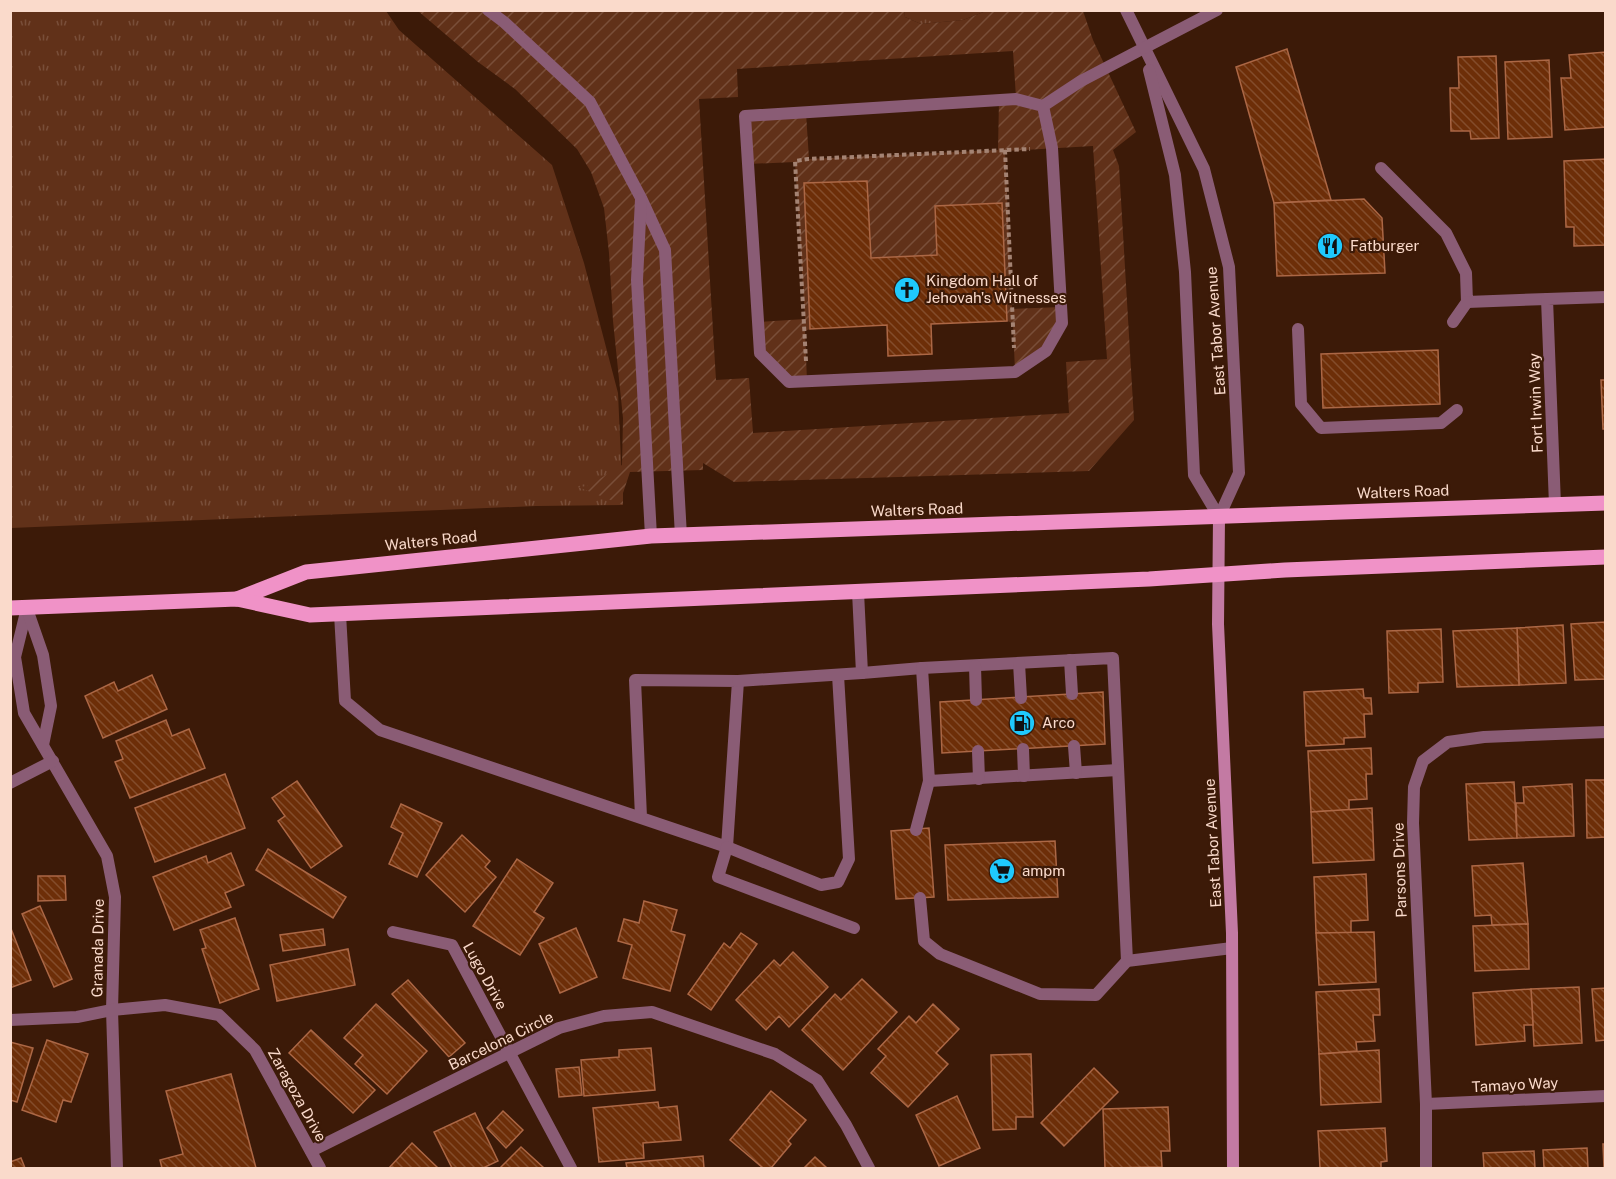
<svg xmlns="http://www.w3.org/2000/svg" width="1616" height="1179" font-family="'Public Sans',sans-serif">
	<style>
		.grass { fill: url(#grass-tufts) }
		.garden { fill: url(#garden-furrows); fill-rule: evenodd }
		.building { fill: url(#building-back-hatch); stroke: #ac6745; stroke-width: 1.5 }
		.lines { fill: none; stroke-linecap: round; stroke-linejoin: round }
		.path { stroke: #a48373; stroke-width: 4; stroke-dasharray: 4.5 3; stroke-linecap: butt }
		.service { stroke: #8a5c75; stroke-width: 12 }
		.minor { stroke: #8a5c75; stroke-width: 12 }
		.secondary { stroke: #c37aa3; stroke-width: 12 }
		.primary { stroke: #f092c7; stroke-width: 15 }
		.labels { text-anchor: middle; stroke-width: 4.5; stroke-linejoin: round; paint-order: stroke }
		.poi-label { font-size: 15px; fill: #fadacb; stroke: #3c1a08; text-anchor: start }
		.street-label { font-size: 15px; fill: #fadacb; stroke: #3c1a08 }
	</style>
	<defs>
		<pattern id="grass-tufts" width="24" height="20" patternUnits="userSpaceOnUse" patternTransform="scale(1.5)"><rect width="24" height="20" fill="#613119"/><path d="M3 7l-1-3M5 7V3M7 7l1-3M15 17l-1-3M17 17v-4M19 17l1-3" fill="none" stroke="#794e39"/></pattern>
		<pattern id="garden-furrows" width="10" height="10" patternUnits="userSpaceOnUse" patternTransform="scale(1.5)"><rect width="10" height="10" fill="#613119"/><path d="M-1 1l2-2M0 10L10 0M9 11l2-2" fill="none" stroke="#794e39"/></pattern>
		<pattern id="building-back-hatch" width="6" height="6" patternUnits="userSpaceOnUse" patternTransform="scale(1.5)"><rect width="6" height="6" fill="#6d2e08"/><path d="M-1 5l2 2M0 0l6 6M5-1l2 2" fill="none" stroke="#834c2b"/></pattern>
	</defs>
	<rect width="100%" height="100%" fill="#3c1a08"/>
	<g class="grass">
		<polygon points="10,11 386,11 399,30 552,165 584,263 618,393 623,505 536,506 11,528"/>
		<polygon points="904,11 986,11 963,20 921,24 905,17"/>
	</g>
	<path class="garden" d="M904 10 905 17 921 24 963 20 986 11H1083L1093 40 1136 132 1113 150 1119 166 1134 420 1089 471 734 482 703 463V470L630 472 623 493V505L578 487 588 486 622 465 623 418 613 321 609 253 604 208 591 172 577 149 515 89 478 62 418 11ZM1013 51 1016 98 999 100 998 150 809 159 806 113 745 116 747 164 795 162 805 319 758 322 760 353 789 382 807 381 805 331 810 329 804 184 867 181 871 258 937 255 935 206 1002 203 1007 321 1013 323 1015 372 1046 351 1061 307 1012 309 1005 151 1093 146 1107 359 1066 362 1069 413 753 433 749 378 716 380 699 99 738 97 737 69Z"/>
	<g class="building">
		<polygon points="1287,49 1331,200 1274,203 1236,67"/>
		<polygon points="1606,52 1606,127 1565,130 1561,78 1571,78 1569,55"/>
		<polygon points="1496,56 1499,138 1471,139 1470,131 1451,131 1450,88 1459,88 1458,57"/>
		<polygon points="1549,60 1552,137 1508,139 1505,62"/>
		<polygon points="1606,159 1606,245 1574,246 1574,227 1566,227 1564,161"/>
		<polygon points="867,181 871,258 937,255 935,206 1002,203 1007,321 931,324 932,354 888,356 887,325 810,329 804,183"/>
		<polygon points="1364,199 1382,218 1385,273 1277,276 1274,203"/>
		<polygon points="1438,350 1440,404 1323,408 1321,354"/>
		<polygon points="1601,380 1606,380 1606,429 1603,429"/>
		<polygon points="1606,622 1606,679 1575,680 1571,624"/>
		<polygon points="1563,625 1566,683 1519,685 1517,628"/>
		<polygon points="1517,628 1519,685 1457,687 1453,631"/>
		<polygon points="1441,629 1443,682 1418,683 1418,692 1389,693 1387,631"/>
		<polygon points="152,675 167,709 103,738 85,696 114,682 118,691"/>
		<polygon points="1363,689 1364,698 1371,698 1372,714 1364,714 1365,737 1344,738 1344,744 1306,746 1304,692"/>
		<polygon points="1103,692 1105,744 942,753 940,702"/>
		<polygon points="166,720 172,736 189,729 205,768 130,798 115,762 123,759 116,741"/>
		<polygon points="1371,748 1372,774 1366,774 1367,799 1349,800 1349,810 1311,812 1308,751"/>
		<polygon points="225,774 245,828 155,862 135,808"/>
		<polygon points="1586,780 1606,780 1606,837 1587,838"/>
		<polygon points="297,781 342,846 311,868 278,821 285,816 272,798"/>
		<polygon points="1514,782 1517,838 1469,840 1466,784"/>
		<polygon points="1572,784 1574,836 1517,838 1516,803 1524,803 1523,787"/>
		<polygon points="401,804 442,823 417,877 389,864 403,833 391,827"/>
		<polygon points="1372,808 1374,860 1313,863 1311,812"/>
		<polygon points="929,828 934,897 896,899 891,831"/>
		<polygon points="462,835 490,861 485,867 496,877 465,912 426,875"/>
		<polygon points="1055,841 1058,897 948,900 945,845"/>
		<polygon points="268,849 346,897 333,918 256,870"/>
		<polygon points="231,853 244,885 225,893 231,907 174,930 153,877 206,856 208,863"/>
		<polygon points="517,859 553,883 534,912 544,918 520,955 473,926"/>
		<polygon points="1523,863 1528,924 1492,925 1491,915 1475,916 1472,866"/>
		<polygon points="1366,874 1368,920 1351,921 1351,933 1316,933 1314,877"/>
		<polygon points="38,876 65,876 66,900 38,901"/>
		<polygon points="644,901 677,910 671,931 685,935 670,991 623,978 632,945 618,941 624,919 639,923"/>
		<polygon points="40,906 72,979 54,987 22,914"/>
		<polygon points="235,918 259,989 220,1003 202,949 206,948 200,930"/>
		<polygon points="1528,924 1529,969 1475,971 1473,926"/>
		<polygon points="10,926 31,980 10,988"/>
		<polygon points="576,928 597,977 560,993 539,944"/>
		<polygon points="323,929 325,945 283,951 280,935"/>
		<polygon points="1374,932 1376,982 1319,985 1316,933"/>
		<polygon points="741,933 757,944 711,1010 688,994 724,943 730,948"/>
		<polygon points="348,949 355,985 277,1001 270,965"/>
		<polygon points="793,952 828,987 789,1027 779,1016 766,1030 736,1000 774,960 780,966"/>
		<polygon points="862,979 897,1012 843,1070 802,1030 835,994 841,1000"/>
		<polygon points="408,980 465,1043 449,1057 392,994"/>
		<polygon points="1579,987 1582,1043 1534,1046 1531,989"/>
		<polygon points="1606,988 1606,1040 1596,1041 1592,989"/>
		<polygon points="1379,989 1380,1015 1373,1015 1375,1041 1356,1042 1357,1051 1319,1054 1316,992"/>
		<polygon points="1531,989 1533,1025 1524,1025 1525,1041 1476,1045 1473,993"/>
		<polygon points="376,1004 427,1051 387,1094 355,1064 363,1055 344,1038"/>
		<polygon points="933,1004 959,1029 936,1053 948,1064 908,1107 871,1073 886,1056 878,1049 909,1016 916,1023"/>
		<polygon points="311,1030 375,1090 353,1113 289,1053"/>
		<polygon points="47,1040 88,1054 71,1102 63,1100 56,1122 22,1110"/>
		<polygon points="10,1042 33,1048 17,1102 10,1100"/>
		<polygon points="651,1048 655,1090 584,1096 581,1060 619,1057 619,1050"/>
		<polygon points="1379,1050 1381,1102 1321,1105 1319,1054"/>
		<polygon points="1031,1054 1033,1117 1016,1117 1016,1129 993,1130 991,1055"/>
		<polygon points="579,1067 582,1095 559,1097 556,1069"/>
		<polygon points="1094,1068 1118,1092 1064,1146 1041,1123"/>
		<polygon points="231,1074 256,1168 162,1168 160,1160 183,1154 166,1091"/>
		<polygon points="771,1091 806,1120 788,1141 791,1144 771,1168 763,1168 730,1140"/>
		<polygon points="957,1096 980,1148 939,1166 916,1115"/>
		<polygon points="658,1102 659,1108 677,1106 681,1140 643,1143 644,1158 599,1162 593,1108"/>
		<polygon points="1168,1107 1170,1151 1161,1151 1162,1167 1105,1168 1103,1109"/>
		<polygon points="503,1111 523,1130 506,1148 487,1128"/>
		<polygon points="475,1113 498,1161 483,1168 452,1168 434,1132"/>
		<polygon points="1385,1128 1387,1161 1381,1162 1381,1168 1320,1168 1318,1131"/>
		<polygon points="412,1143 438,1168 389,1168"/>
		<polygon points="1603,1144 1606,1144 1606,1168 1604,1168"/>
		<polygon points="521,1147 544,1168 500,1168"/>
		<polygon points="1587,1148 1588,1168 1544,1168 1543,1150"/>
		<polygon points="1534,1151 1535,1168 1484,1168 1483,1153"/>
		<polygon points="703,1156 704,1168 627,1168 626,1163"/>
		<polygon points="815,1157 827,1168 804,1168"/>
		<polygon points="21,1158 25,1168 10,1168 10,1162"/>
	</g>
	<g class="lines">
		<g class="path">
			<polyline points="1005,150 1014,348"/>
			<polyline points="806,361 795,161 808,159 1030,149"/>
		</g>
		<g class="service">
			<polyline points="1043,106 1052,148 1062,323 1046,351 1015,372 789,382 760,353 745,116 1016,99 1043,106 1081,81 1144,48"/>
			<polyline points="1381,168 1446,233 1466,273 1467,302 1547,299"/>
			<polyline points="1453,322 1467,302"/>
			<polyline points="1298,329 1301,404 1321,428 1441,423 1457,410"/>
			<polyline points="858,592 862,673 922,668 1113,658 1127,961"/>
			<polyline points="340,614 345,701 380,730 727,847 738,681 635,680 641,817"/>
			<polyline points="1070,660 1072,694"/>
			<polyline points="1019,663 1021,698"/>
			<polyline points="975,666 976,700"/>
			<polyline points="922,668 929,781 1118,770"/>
			<polyline points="838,675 849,859 838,882 821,885 727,847 718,877 854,928"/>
			<polyline points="738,681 862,673"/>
			<polyline points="1074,746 1076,773"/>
			<polyline points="1023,749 1024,776"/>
			<polyline points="978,751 979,779"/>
			<polyline points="916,830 929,781"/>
			<polyline points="920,898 924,941 940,954 1040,994 1096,995 1127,961 1232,948"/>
		</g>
		<g class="minor">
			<polyline points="488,10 504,22 590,102 641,198 665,250 681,536"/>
			<polyline points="1126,10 1204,169 1229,267 1239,473 1219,517"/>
			<polyline points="1144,48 1217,10"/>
			<polyline points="1149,70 1175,175 1185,272 1194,475 1219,517"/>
			<polyline points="641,199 637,280 651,536"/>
			<polyline points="1555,505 1547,299 1606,297"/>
			<polyline points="27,608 15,657 24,713 107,856 115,897 112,1010 117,1168"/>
			<polyline points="27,609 43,655 51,706 43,745"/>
			<polyline points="10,783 53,761"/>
			<polyline points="393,932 452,945 571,1168"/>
			<polyline points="10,1020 77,1017 112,1010 165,1005 219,1015 255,1050 320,1168"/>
			<polyline points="1426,1104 1606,1096"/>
			<polyline points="311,1151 559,1028 604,1016 652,1012 775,1054 817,1080 846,1125 869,1168"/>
			<polyline points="1426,1168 1426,1104 1413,823 1414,787 1423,761 1448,742 1484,737 1606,732"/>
		</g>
		<polyline class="secondary" points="1219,517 1218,624 1232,933 1233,1168"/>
		<g class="primary">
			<polyline points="237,599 306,572 651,536 1606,503"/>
			<polyline points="10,608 237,599 310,615 1149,579 1285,570 1606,557"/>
		</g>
	</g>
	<defs>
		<g id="restaurant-disc" transform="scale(1.35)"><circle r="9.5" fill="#1fc9fd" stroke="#3c1a08"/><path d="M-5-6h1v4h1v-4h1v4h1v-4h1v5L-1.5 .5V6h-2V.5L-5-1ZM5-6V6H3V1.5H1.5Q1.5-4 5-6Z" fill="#111"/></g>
		<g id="church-disc" transform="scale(1.35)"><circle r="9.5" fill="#1fc9fd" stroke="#3c1a08"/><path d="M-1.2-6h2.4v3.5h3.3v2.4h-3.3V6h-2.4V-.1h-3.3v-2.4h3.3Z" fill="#111"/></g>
		<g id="fuel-disc" transform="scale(1.35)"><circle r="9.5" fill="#1fc9fd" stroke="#3c1a08"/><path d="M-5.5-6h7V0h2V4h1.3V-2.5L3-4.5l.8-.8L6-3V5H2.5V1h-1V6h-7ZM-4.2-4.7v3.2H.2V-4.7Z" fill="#111"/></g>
		<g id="supermarket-disc" transform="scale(1.35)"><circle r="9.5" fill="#1fc9fd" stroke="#3c1a08"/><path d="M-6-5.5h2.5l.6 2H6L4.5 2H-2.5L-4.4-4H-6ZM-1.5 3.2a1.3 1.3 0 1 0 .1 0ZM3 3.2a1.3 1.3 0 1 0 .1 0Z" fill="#111"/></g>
	</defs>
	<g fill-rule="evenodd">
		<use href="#restaurant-disc" x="1330" y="246"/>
		<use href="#church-disc" x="907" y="290"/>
		<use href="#fuel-disc" x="1022" y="723"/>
		<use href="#supermarket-disc" x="1002" y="871"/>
	</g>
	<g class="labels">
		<g class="poi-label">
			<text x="1350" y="251">Fatburger</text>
			<text x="926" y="286">Kingdom Hall of<tspan x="926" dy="17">Jehovah's Witnesses</tspan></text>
			<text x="1042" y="728">Arco</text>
			<text x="1022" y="876">ampm</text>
		</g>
		<g class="street-label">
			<text transform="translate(1216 331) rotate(-94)" y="5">East Tabor Avenue</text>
			<text transform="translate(1536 403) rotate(-92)" y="5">Fort Irwin Way</text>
			<text transform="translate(1403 492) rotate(-2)" y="5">Walters Road</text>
			<text transform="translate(917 510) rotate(-2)" y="5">Walters Road</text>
			<text transform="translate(431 541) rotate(-6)" y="5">Walters Road</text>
			<text transform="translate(1213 843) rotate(-93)" y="5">East Tabor Avenue</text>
			<text transform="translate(1400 870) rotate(-92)" y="5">Parsons Drive</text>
			<text transform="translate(98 948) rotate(-89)" y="5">Granada Drive</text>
			<text transform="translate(485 976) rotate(61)" y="5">Lugo Drive</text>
			<text transform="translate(501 1041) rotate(-26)" y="5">Barcelona Circle</text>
			<text transform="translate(1515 1085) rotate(-3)" y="5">Tamayo Way</text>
			<text transform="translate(297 1095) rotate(61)" y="5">Zaragoza Drive</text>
		</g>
	</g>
	<rect width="1616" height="1179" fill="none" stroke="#fadacb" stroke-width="24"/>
</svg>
